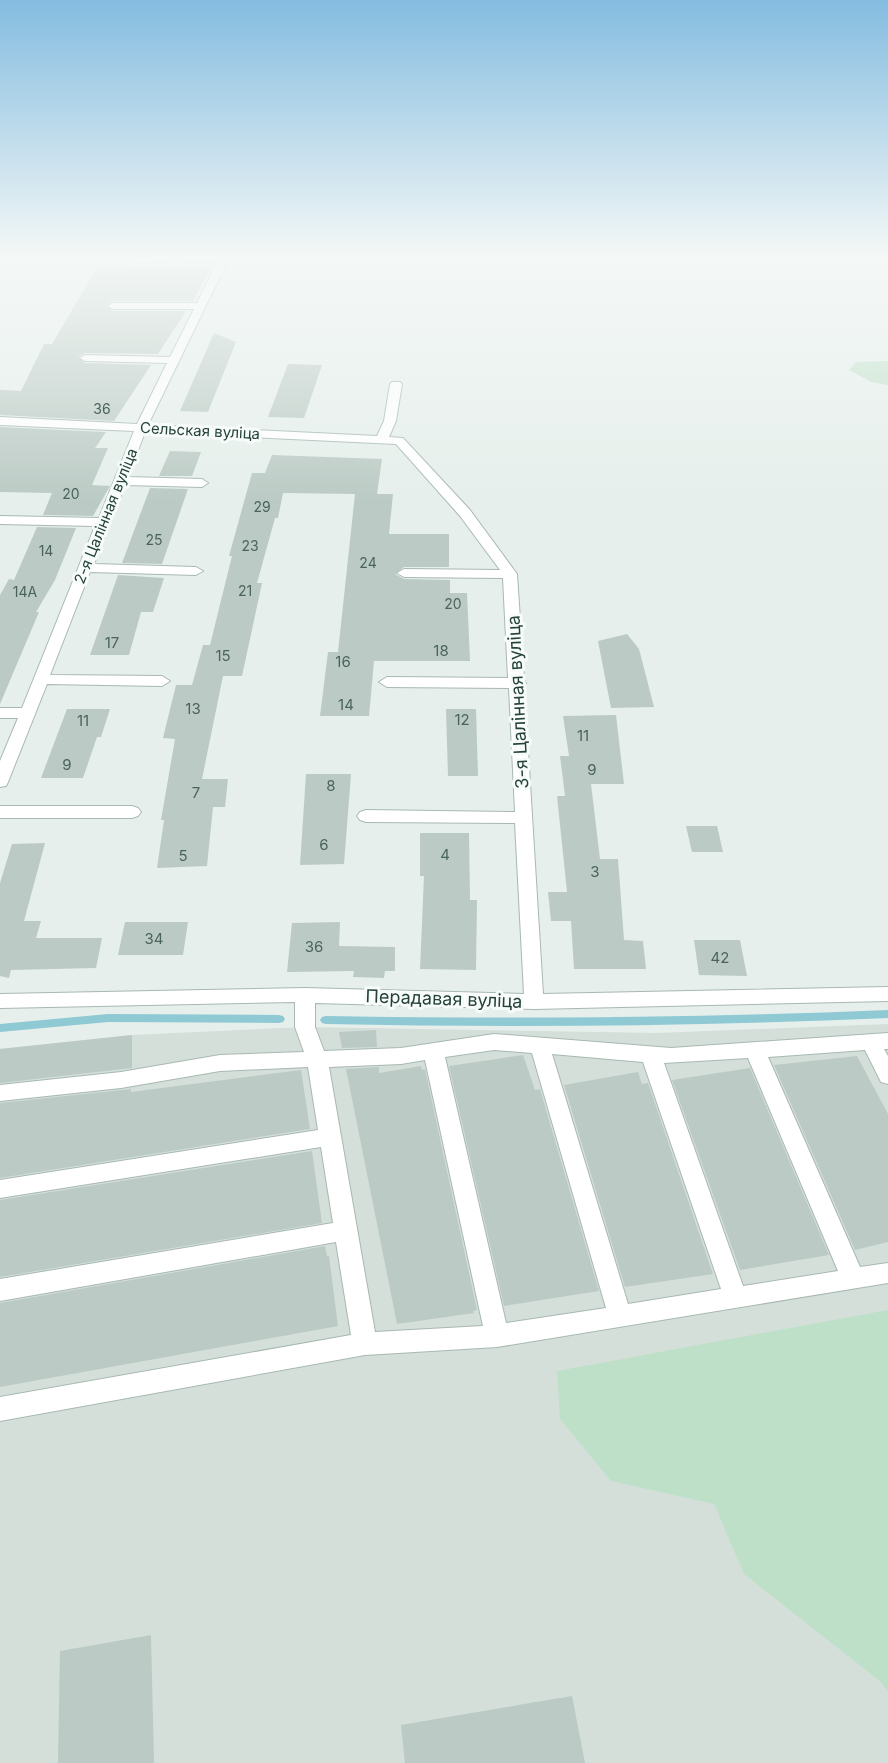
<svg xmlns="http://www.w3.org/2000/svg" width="888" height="1763" font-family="Inter,sans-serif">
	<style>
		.built { fill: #d4dfda }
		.green { fill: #bfe0c8 }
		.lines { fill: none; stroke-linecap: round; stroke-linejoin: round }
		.stream { fill: #8ec9d4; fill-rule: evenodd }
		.building { fill: #bbcac4 }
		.minor-casing { stroke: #a8b8b2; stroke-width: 2 }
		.minor { fill: #fff; fill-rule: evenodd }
		.labels { text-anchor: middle; stroke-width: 6; stroke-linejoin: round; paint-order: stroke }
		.far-number-label { font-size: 14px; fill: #4a645c }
		.far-street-label { font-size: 15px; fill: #24423a; stroke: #f7fbf9 }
		.number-label { font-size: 15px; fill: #4a645c }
		.street-label { font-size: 18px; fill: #24423a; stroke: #f7fbf9 }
	</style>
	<rect width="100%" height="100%" fill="#e6efeb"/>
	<polygon class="built" points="888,1024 888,1763 0,1763 0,1049 132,1035 304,1027 657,1033"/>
	<g class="green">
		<polygon points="888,361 888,385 871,382 849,370 856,362"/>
		<polygon points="888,1310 888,1692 881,1682 744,1574 714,1504 611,1481 560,1419 557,1371"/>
	</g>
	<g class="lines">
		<g class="stream">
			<path d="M888 1010V1018C701 1026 513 1028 326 1024L322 1023 320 1020 322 1017 326 1016C513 1019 701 1018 888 1010Z"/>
			<polygon points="108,1014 279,1015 283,1016 285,1019 283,1022 279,1023 108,1022 0,1032 0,1024"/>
		</g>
	</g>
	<g class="building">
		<polygon points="98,266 212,267 193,301 113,301 106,305 113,311 186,311 158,354 85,353 78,357 85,363 151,365 114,421 0,415 0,390 21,391 44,344 52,344"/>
		<polygon points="214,333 236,342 208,412 180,411"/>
		<polygon points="288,364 322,365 304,418 268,417"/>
		<polygon points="0,427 106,432 95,448 108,448 92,485 110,486 93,516 43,515 52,493 0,492"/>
		<polygon points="170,451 201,452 192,476 159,476"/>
		<polygon points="272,455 382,459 377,494 374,494 393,494 389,534 449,534 449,567 404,567 395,574 404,579 450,580 450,593 467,593 470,661 374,661 369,716 320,716 328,652 338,652 355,494 283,493 278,518 275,518 257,583 262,583 242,676 223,676 202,779 228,779 225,807 213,807 207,866 157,868 164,820 161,820 175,739 163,738 176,685 192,685 203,645 210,645 232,556 229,556 252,473 265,473"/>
		<polygon points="150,488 188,489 162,564 122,563"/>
		<polygon points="37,527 76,528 55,580 36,612 39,612 0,704 0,595 9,579 14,580"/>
		<polygon points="118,575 164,578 153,612 141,612 129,655 90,655"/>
		<polygon points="627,634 639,649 654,707 611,708 598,641"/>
		<polygon points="67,709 110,709 101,737 97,737 83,778 41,778"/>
		<polygon points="446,709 476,709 478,776 448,776"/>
		<polygon points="616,715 624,784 591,784 600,859 618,859 624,940 643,941 646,969 574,969 571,921 551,921 548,892 567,892 557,796 565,796 560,756 569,756 563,716"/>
		<polygon points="306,774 351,774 344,864 300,865"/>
		<polygon points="686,826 717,826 723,852 692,852"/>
		<polygon points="420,833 469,833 470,900 477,900 476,970 420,969 424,876 420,876"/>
		<polygon points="45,843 24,921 41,921 36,938 102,938 96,968 11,970 9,978 0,976 0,883 12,844"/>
		<polygon points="125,922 188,922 183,955 118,955"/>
		<polygon points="340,922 339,946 395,947 395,971 385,971 384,978 353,977 354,971 287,972 292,923"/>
		<polygon points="694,940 740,940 747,976 699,975"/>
		<polygon points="376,1030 377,1047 342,1048 339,1032"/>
		<polygon points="132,1035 132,1068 0,1083 0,1049"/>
		<polygon points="523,1055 535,1090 540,1089 599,1291 504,1306 449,1066"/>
		<polygon points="857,1056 888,1114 888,1242 855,1250 774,1065"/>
		<polygon points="421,1066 422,1070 425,1069 477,1310 473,1311 474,1313 397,1324 346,1069 379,1067 379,1073"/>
		<polygon points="750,1068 829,1255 740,1270 672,1080"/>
		<polygon points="301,1070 310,1129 0,1178 0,1103 131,1089 131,1092"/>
		<polygon points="638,1072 642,1084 648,1083 713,1274 625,1287 564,1085"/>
		<polygon points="312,1151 322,1223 0,1277 0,1200"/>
		<polygon points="325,1246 327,1256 329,1256 338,1326 0,1387 0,1303"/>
		<polygon points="151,1635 154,1763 58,1763 60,1651"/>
		<polygon points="572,1696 585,1763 405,1763 401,1725"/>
	</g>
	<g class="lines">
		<g class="minor-casing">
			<g id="minor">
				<path d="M230 256 148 425 377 436 384 421 390 384 392 382H400L402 384 396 421 389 437 403 438 470 510 517 574 524 680 526 683 524 686 543 994 888 987V1001L534 1009 315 1003V1027L324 1051 401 1048 494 1034 671 1048 888 1033V1049H884L888 1056V1084L881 1082 865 1050 768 1057 860 1267 888 1263V1283L497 1347 365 1355 0 1421V1397L351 1335 336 1242 0 1301V1279L333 1223 321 1147 0 1198V1180L318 1130 308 1067 220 1071 121 1088 0 1101V1085L121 1072 220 1055 304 1052 295 1027V1002L0 1008V994L305 988 524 994 515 823 366 822 360 820 357 816 360 812 366 810 515 812 509 688 387 687 379 682 387 677 508 678 503 578 404 577 397 573 404 569 500 570 460 516 396 444 145 432 128 477 202 479 208 483 202 487 125 485 94 564 196 567 203 571 196 575 90 572 50 675 162 676 170 681 162 686 47 684 8 782 6 786 0 787V761L18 718H0V708H22L95 526 0 524V516L99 518 134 431 0 425V417L137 424 167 363 85 361 80 358 85 355 170 357 194 309H113L108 306 113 303H197L217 262 133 263 128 260 133 257ZM494 1050 532 1053 606 1308 506 1323 445 1057ZM552 1054 643 1062 721 1289 628 1304ZM748 1058 838 1271 743 1286 664 1063ZM425 1060 483 1326 375 1332 329 1067 401 1064Z"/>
				<polygon points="0,806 132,806 138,808 141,812 138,816 132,818 0,818"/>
			</g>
		</g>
		<use href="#minor" class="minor"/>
	</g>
	<linearGradient id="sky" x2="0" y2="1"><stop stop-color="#84bce0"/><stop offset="0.51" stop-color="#f4f8f6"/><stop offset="1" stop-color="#f4f8f6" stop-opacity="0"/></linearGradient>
	<rect width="888" height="502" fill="url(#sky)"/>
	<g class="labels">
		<g class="far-number-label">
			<text x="102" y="414">36</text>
			<text x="71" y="499">20</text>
			<text x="262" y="512">29</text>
			<text x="154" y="545">25</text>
			<text x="250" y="551">23</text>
			<text x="46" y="556">14</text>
			<text x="368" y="568">24</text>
			<text x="245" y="596">21</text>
			<text x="25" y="597">14А</text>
			<text x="453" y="609">20</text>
		</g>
		<g class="far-street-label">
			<text transform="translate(200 431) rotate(3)" y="5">Сельская вуліца</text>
			<text transform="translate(106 516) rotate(-68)" y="5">2-я Цалінная вуліца</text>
		</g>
		<g class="number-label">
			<text x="112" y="648">17</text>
			<text x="441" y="656">18</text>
			<text x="223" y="661">15</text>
			<text x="343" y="667">16</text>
			<text x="346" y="710">14</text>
			<text x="193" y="714">13</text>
			<text x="462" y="725">12</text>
			<text x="83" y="726">11</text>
			<text x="583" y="741">11</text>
			<text x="67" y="770">9</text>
			<text x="592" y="775">9</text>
			<text x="331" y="791">8</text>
			<text x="196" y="798">7</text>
			<text x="324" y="850">6</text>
			<text x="445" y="860">4</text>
			<text x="183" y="861">5</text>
			<text x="595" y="877">3</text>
			<text x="154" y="944">34</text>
			<text x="314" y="952">36</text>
			<text x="720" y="963">42</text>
		</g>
		<g class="street-label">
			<text transform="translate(518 702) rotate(-93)" y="6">3-я Цалінная вуліца</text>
			<text transform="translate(444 999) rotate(2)" y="6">Перадавая вуліца</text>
		</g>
	</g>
</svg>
